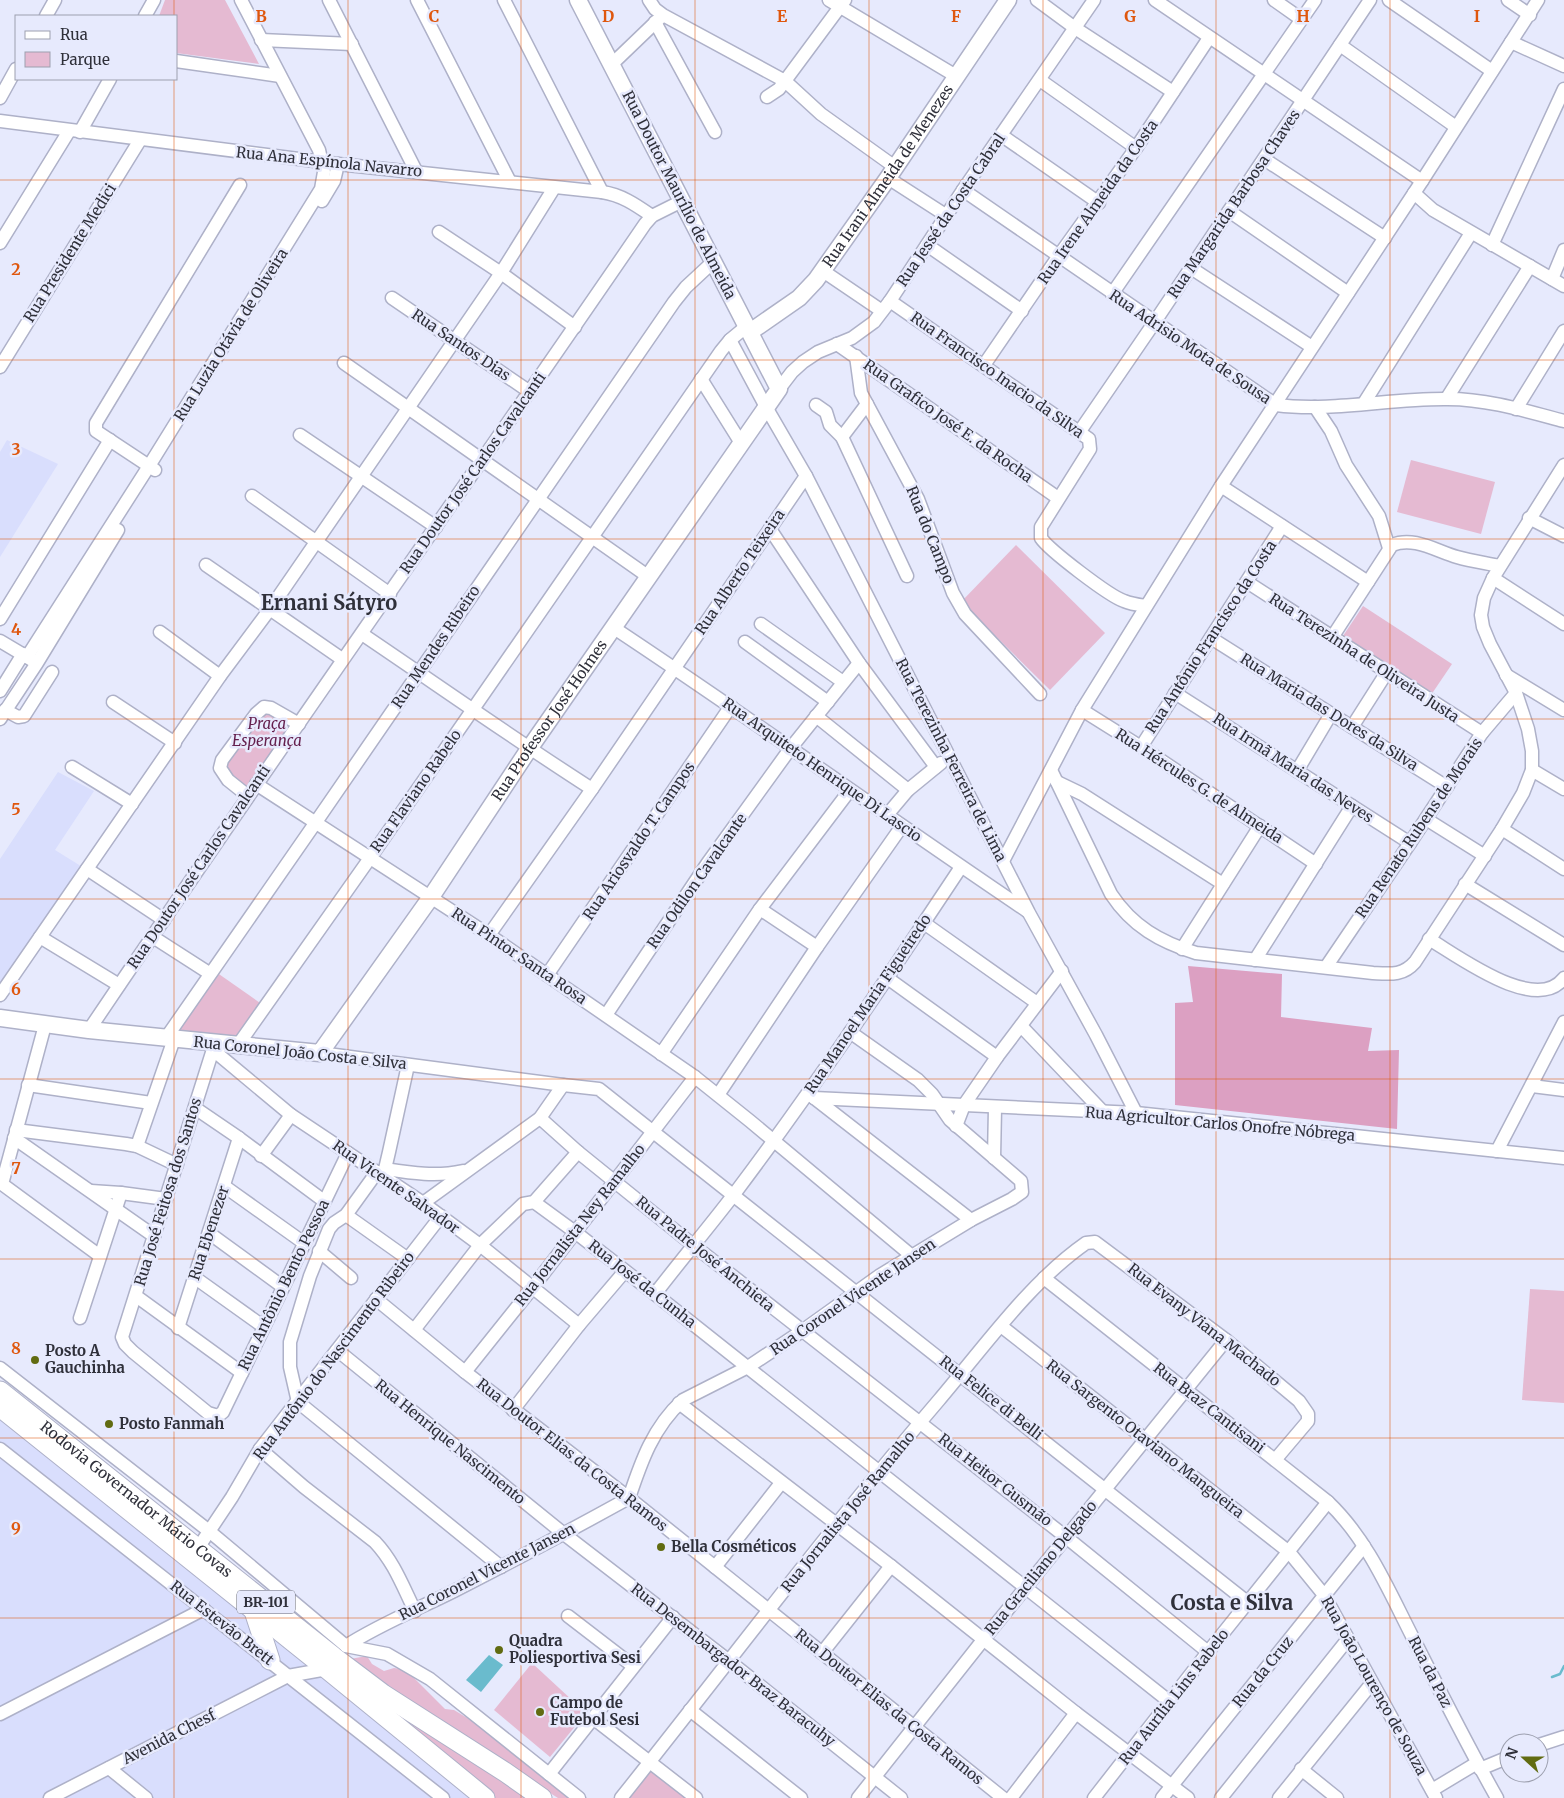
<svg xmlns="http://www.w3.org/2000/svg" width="1564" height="1798" font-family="Merriweather,serif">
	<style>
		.built { fill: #d9defd }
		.green { fill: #e5bad2 }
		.forest { fill: #dca0c2 }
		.water { fill: #6abbcd }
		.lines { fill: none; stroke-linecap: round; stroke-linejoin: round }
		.stream { stroke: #6abbcd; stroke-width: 2.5 }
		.minor-casing { stroke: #aeb1c8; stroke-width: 15 }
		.major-casing { stroke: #aeb1c8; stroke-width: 19 }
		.highway-casing { stroke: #aeb1c8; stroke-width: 21 }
		.minor { stroke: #fff; stroke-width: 12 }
		.major { stroke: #fff; stroke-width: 16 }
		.highway { stroke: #fff; stroke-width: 19 }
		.grid { fill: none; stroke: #df570e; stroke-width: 1; stroke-opacity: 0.55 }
		.poi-dot { fill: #616b11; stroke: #e7eafd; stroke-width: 2 }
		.labels { text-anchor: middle; stroke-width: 5; stroke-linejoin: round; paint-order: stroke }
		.shield { fill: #e7eafd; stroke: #666874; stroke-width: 1 }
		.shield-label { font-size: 14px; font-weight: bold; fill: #2f303a }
		.street-label { font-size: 15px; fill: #2f303a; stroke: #e7eafd }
		.park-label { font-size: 15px; font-style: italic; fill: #641f4d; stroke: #e7eafd }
		.poi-label { font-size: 15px; font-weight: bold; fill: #2f303a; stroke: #e7eafd; text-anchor: start }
		.district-label { font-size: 20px; font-weight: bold; fill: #2f303a; stroke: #e7eafd }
		.grid-label { font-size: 16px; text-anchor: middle; font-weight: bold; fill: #df570e; stroke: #e7eafd; stroke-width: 5; stroke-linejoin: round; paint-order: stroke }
	</style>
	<rect width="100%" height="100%" fill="#e7eafd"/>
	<g class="built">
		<polygon points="7,440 58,464 0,557 0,452"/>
		<polygon points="58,772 94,791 55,850 84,868 0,992 0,859"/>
		<polygon points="0,1400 509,1798 0,1798"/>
	</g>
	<g class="green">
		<polygon points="165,0 225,0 259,64 176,53 176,16 159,16"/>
		<polygon points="1411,460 1495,482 1481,534 1397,512"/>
		<polygon points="1016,545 1105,633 1050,690 961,602"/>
		<polygon points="1363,606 1452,664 1431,695 1343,636"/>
		<polygon points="267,711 296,724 247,791 224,773 224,761"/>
		<polygon points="216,972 263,1005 238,1041 176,1030"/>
		<polygon points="1530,1289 1564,1291 1564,1403 1522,1400"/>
		<polygon points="367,1656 372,1664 384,1671 394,1668 406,1670 445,1709 454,1710 479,1725 568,1798 558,1798 397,1697 350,1659"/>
		<polygon points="532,1663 586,1713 550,1757 494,1710"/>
		<polygon points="352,1680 537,1798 492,1798"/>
		<polygon points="648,1766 688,1798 624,1798"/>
	</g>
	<polygon class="forest" points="1188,966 1282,974 1281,1017 1372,1028 1368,1051 1399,1050 1397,1129 1175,1105 1175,1003 1193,1002"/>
	<polygon class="water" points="489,1655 503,1665 481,1692 466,1680"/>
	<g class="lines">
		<polyline class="stream" points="1552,1677 1560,1674 1564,1666"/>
		<g class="minor-casing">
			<g id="minor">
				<polyline points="329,0 416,171"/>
				<polyline points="417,0 510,182"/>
				<polyline points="504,0 602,192"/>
				<polyline points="649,0 655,9 663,15 785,81 821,114 895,167"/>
				<polyline points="829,0 956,76"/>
				<polyline points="1037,0 1075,28 1173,92"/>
				<polyline points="1155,0 1422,181"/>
				<polyline points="1274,0 1301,19"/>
				<polyline points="1389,0 1492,71"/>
				<polyline points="1508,0 1530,15"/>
				<polyline points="46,16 55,0"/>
				<polyline points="145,16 154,0"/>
				<polyline points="655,22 715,132"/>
				<polyline points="261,40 352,44"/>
				<polyline points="1511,42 1564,66"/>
				<polyline points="1340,45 1456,127"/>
				<polyline points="176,61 280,76"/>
				<polyline points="611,65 661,17"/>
				<polyline points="1040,80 1136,148"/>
				<polyline points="767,97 779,89 845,0"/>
				<polyline points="0,98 16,69"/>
				<path d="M0 121 338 164 602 192C622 195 636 205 652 216"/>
				<polyline points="80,132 110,79"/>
				<polyline points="1001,135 1099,203"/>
				<polyline points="1264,159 1385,238"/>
				<polyline points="888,178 947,216"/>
				<path d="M963 190 1276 405C1333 412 1391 398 1448 399 1487 399 1526 411 1564 421"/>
				<polyline points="1414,193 1433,210 1564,286"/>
				<polyline points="322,201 334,181 338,164"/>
				<polyline points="1229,211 1348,293"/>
				<polyline points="439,232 501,273 575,327"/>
				<polyline points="0,243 69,131"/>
				<polyline points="927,245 1022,311"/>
				<polyline points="1492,245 1564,89"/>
				<polyline points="1191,268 1312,347"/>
				<polyline points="823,271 882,311"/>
				<polyline points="1552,279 1564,250"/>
				<polyline points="1112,294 1315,0"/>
				<polyline points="392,298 530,392"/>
				<path d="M890 301 1089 439 1090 449 1041 527V538C1049 550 1109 596 1124 601 1131 604 1139 605 1146 606"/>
				<polyline points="730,340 766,407 806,476 1029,913 1096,1035 1136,1113"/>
				<polyline points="837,344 1058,498"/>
				<polyline points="856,356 861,393 918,499 953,593 965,614 1040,694"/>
				<polyline points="344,363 649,577"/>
				<polyline points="984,365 1058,257 1136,148 1209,38"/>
				<polyline points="0,367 140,140"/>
				<polyline points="701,379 741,443"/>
				<polyline points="779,389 792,372 803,362 818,352 852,338 874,322 890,301 963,190 1094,0"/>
				<polyline points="1447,398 1530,266"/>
				<polyline points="1364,403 1471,233"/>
				<polyline points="867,404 842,437 907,576"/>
				<polyline points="816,405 826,412 830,425 842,437"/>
				<polyline points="1315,407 1331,431 1346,465 1379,516 1389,548"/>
				<polyline points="1516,409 1564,331"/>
				<polyline points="1080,431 1154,323 1370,0"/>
				<polyline points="300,435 436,527"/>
				<polyline points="155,470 96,431 96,423 240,185"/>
				<polyline points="1221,486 1368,582"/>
				<polyline points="252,496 390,594"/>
				<polyline points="1529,518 1564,536"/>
				<polyline points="770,529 859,663 936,767"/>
				<polyline points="206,565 342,659"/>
				<polyline points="1493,578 1564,624"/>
				<polyline points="1247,582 1482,733"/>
				<polyline points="0,619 110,440"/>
				<polyline points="761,624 843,682"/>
				<path d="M614 628C753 720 889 818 1027 911"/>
				<polyline points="160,632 220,676"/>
				<path d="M362 634C439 686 514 739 592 789"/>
				<path d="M1333 636 1392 545C1414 536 1436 551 1457 557 1471 561 1486 563 1500 566"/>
				<polyline points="1211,638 1447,787"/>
				<polyline points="0,641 32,660"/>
				<polyline points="745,642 828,702"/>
				<polyline points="27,657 149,466 321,189 324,172 319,150 241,0"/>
				<polyline points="1506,675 1564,710"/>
				<polyline points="0,691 23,654"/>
				<polyline points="1175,693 1410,843"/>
				<polyline points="113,702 175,743"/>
				<polyline points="5,710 18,717 24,716 52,672"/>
				<polyline points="1082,710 1141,747 1316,864"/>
				<polyline points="816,716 908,790"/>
				<polyline points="0,719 37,663 118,530"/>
				<polyline points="1352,727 1387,672"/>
				<polyline points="1141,747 1282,526"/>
				<polyline points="72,767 132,804"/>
				<path d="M1051 770 1111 894C1132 926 1160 942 1196 953L1373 973C1390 974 1403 976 1415 962L1502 829 1523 793 1532 770V751L1528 729 1516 693 1490 644 1483 627 1481 615 1484 598 1493 578 1564 465"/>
				<polyline points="1532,770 1564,789"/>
				<polyline points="1297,771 1331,714"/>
				<polyline points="1057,782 1082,794 1223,884"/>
				<polyline points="256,784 489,935 695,1077 750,1121 912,1256"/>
				<polyline points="248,796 228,780 220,768 222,760 256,714 264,707 271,708 299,724"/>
				<polyline points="887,815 908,790 941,763"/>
				<polyline points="1426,819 1485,856"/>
				<polyline points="1502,829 1564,869"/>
				<polyline points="1003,861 1082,710 1221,486 1422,181 1538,0"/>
				<polyline points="87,869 164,920"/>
				<polyline points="1465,884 1564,945"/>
				<polyline points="760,909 817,947"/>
				<polyline points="924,923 1037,1003"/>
				<polyline points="489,935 592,789 806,476"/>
				<polyline points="40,937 119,985"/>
				<polyline points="153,937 209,973"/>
				<path d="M1429 939C1458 956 1536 1015 1564 978"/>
				<polyline points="1182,949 1260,826"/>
				<polyline points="1255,960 1352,806"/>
				<polyline points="1326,967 1410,843 1482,733 1516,693"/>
				<polyline points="547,975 731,706"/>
				<polyline points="886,977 997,1057"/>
				<polyline points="0,995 220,676 270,609 501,273 554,188"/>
				<polyline points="606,1015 707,864 790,749 859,663"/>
				<polyline points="45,1025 2,1184 100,1256"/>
				<polyline points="1021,1026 1103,1112"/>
				<path d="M89 1030C271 759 461 493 645 224L652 216 682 201"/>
				<polyline points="166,1038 316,822 674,302 686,287 714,261"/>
				<polyline points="215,1043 122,1337 125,1344 133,1352 208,1413 218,1416 223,1412 348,1153"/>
				<polyline points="238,1045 370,858 721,351 730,340 747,326"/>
				<polyline points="213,1050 291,1115 423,1203 480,1245 579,1325"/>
				<polyline points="320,1053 563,1085 599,1089 1247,1602"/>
				<polyline points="661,1054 760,909 850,790"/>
				<polyline points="28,1085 151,1103"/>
				<polyline points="1532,1086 1564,1090"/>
				<polyline points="718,1095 817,947 902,826"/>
				<polyline points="813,1097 971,1220"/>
				<polyline points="814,1098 1136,1113 1564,1158"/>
				<polyline points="195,1108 239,1138 324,1201"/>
				<polyline points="540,1118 578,1152 693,1245 1066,1537 1208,1652"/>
				<polyline points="956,1126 964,1105 997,1057 1062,971"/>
				<polyline points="16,1130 126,1144 137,1146 177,1165"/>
				<polyline points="14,1138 154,1236"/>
				<polyline points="137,1146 174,1039"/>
				<polyline points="1497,1151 1564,1022"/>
				<polyline points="261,1156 291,1115"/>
				<polyline points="994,1158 995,1108"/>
				<path d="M385 1169C411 1173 436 1177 463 1171"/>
				<polyline points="377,1172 346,1215 334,1223 329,1229 310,1276 290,1342 290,1367 298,1402 501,1567"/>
				<polyline points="381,1175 385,1169 389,1152 408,1065"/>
				<polyline points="224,1186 304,1243"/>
				<polyline points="91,1191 121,1193 166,1199"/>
				<polyline points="534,1202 575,1232 655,1294 1170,1702"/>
				<polyline points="423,1203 540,1118 563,1085"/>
				<polyline points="346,1215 408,1259"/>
				<polyline points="209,1233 283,1287"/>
				<polyline points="319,1251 351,1278"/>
				<polyline points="194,1277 264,1327"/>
				<path d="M1044 1278 1328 1502C1367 1539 1388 1589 1412 1636 1440 1691 1467 1745 1497 1798"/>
				<path d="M655 1294C681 1260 709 1227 735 1193 815 1087 888 977 961 867"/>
				<polyline points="136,1296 242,1373"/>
				<polyline points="376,1299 465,1372 629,1498 1003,1798"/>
				<polyline points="80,1318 121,1193"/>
				<polyline points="1001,1326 1289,1552 1324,1595 1436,1798"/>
				<polyline points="178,1328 239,1138"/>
				<polyline points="414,1330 480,1245 523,1204 534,1202 578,1152"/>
				<polyline points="337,1350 564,1534 729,1661 901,1798"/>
				<polyline points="0,1368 209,1531 346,1646"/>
				<polyline points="465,1372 533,1287 695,1077"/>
				<polyline points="679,1403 891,1566 1076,1713 1188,1798"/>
				<polyline points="513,1410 579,1325 625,1271"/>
				<polyline points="0,1449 443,1798"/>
				<path d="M260 1449 304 1487 375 1542C394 1562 403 1587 415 1611"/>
				<polyline points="198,1548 232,1497 260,1449 441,1216"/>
				<polyline points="715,1567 781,1483"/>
				<polyline points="568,1616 633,1666"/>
				<path d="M346 1646C380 1624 418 1609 454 1591 513 1561 571 1530 629 1498 641 1462 653 1427 683 1400L748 1367 802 1331 879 1276 971 1220 1012 1199 1022 1192 1021 1181 950 1120 932 1094 918 1080 850 1032"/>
				<polyline points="346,1646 387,1654 430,1679 579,1798"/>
				<polyline points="822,1653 891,1566"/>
				<polyline points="690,1710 801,1798"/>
				<polyline points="0,1714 204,1609"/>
				<polyline points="593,1718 696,1798"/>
				<polyline points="1539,1745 1564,1737"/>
				<polyline points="109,1768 146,1798"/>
				<polyline points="1301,1769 1337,1798"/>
				<polyline points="1480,1769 1509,1757"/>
				<polyline points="549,1774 673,1617"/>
				<polyline points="1432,1790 1477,1763"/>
				<polyline points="50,1798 288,1676 327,1669"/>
				<path d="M621 1798C727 1665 829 1529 939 1400 984 1347 1030 1282 1086 1243L1095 1242 1226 1340 1299 1401 1308 1414V1421L1275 1460"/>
				<polyline points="858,1798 983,1640 1226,1340"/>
				<polyline points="1011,1798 1076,1713"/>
				<polyline points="1094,1798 1208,1652 1328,1502"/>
				<polyline points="1162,1798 1364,1546"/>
				<polyline points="1221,1798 1348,1639"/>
				<polyline points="1279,1798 1372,1683"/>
			</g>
		</g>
		<g class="major-casing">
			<g id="major">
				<path id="s1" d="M750 332 799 298 816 280 888 178 1008 0"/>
				<path id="s2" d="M0 1018 89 1030 320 1053 431 897 529 749 779 389 578 0"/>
			</g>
		</g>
		<g class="highway-casing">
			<g id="highway">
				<path id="s3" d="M0 1391 334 1657 383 1694 505 1772 542 1798"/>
				<polyline points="0,1407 327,1669 485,1798"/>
				<polyline points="254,1611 270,1660"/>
			</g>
		</g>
		<use href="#minor" class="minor"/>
		<use href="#major" class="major"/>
		<use href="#highway" class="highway"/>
	</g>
	<path class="grid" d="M174 0V16M348 0V1798M521 0V1798M695 0V1798M869 0V1798M1043 0V1798M1216 0V1798M1390 0V1798M174 79V1798M0 180H1564M0 360H1564M0 539H1564M0 719H1564M0 899H1564M0 1079H1564M0 1259H1564M0 1438H1564M0 1618H1564"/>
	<g class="poi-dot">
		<circle cx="35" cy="1360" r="5"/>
		<circle cx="109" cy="1424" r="5"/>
		<circle cx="661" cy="1547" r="5"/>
		<circle cx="499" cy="1650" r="5"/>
		<circle cx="540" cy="1712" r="5"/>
	</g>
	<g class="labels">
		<rect class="shield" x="237" y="1590.5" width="58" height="23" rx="4"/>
		<g class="shield-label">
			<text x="266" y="1607">BR-101</text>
		</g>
		<g class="street-label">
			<text transform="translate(329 162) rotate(6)" y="5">Rua Ana Espínola Navarro</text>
			<text dy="5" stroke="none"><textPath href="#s1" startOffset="211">Rua Irani Almeida de Menezes</textPath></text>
			<text transform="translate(679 195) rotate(63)" y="5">Rua Doutor Maurílio de Almeida</text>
			<text transform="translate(1098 202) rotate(-55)" y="5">Rua Irene Almeida da Costa</text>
			<text transform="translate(1234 204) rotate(-56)" y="5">Rua Margarida Barbosa Chaves</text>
			<text transform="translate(951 210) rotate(-56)" y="5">Rua Jessé da Costa Cabral</text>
			<text transform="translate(70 253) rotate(-58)" y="5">Rua Presidente Medici</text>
			<text transform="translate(231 335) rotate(-58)" y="5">Rua Luzia Otávia de Oliveira</text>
			<text transform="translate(461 345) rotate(34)" y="5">Rua Santos Dias</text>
			<text transform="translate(1190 347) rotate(34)" y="5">Rua Adrisio Mota de Sousa</text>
			<text transform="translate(997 375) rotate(35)" y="5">Rua Francisco Inacio da Silva</text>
			<text transform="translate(948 421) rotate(35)" y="5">Rua Grafico José E. da Rocha</text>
			<text transform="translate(473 473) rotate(-55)" y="5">Rua Doutor José Carlos Cavalcanti</text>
			<text transform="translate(930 535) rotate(68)" y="5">Rua do Campo</text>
			<text transform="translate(740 572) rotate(-56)" y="5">Rua Alberto Teixeira</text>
			<text transform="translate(1211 637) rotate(-57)" y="5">Rua Antônio Francisco da Costa</text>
			<text transform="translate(436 647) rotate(-56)" y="5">Rua Mendes Ribeiro</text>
			<text transform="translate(1364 658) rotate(33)" y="5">Rua Terezinha de Oliveira Justa</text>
			<text transform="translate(1329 712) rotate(32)" y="5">Rua Maria das Dores da Silva</text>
			<text dy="5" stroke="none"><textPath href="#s2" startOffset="726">Rua Professor José Holmes</textPath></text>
			<text transform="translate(951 760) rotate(63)" y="5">Rua Terezinha Ferreira de Lima</text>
			<text transform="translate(1293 768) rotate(33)" y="5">Rua Irmã Maria das Neves</text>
			<text transform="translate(822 770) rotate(35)" y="5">Rua Arquiteto Henrique Di Lascio</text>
			<text transform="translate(1199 786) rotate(33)" y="5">Rua Hércules G. de Almeida</text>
			<text transform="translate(416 791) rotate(-55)" y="5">Rua Flaviano Rabelo</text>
			<text transform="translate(1419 828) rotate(-56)" y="5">Rua Renato Rubens de Morais</text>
			<text transform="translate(639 841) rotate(-56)" y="5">Rua Ariosvaldo T. Campos</text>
			<text transform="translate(199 867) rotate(-56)" y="5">Rua Doutor José Carlos Cavalcanti</text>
			<text transform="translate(697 881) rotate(-55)" y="5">Rua Odilon Cavalcante</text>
			<text transform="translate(519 956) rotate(34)" y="5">Rua Pintor Santa Rosa</text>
			<text transform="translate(868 1004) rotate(-56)" y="5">Rua Manoel Maria Figueiredo</text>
			<text transform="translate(300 1053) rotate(6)" y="5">Rua Coronel João Costa e Silva</text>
			<text transform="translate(1220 1124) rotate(5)" y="5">Rua Agricultor Carlos Onofre Nóbrega</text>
			<text transform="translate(396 1187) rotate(35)" y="5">Rua Vicente Salvador</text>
			<text transform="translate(168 1192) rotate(-73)" y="5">Rua José Feitosa dos Santos</text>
			<text transform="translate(580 1225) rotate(-52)" y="5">Rua Jornalista Ney Ramalho</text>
			<text transform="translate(209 1233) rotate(-72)" y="5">Rua Ebenezer</text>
			<text transform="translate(705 1254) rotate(39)" y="5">Rua Padre José Anchieta</text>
			<text transform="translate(642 1284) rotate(38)" y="5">Rua José da Cunha</text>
			<text transform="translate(284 1285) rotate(-64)" y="5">Rua Antônio Bento Pessoa</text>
			<text transform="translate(853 1297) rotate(-34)" y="5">Rua Coronel Vicente Jansen</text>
			<text transform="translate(1204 1325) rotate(38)" y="5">Rua Evany Viana Machado</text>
			<text transform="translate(334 1356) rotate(-53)" y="5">Rua Antônio do Nascimento Ribeiro</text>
			<text transform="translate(991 1398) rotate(38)" y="5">Rua Felice di Belli</text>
			<text transform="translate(1209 1408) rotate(38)" y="5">Rua Braz Cantisani</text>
			<text transform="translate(1145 1439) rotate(38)" y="5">Rua Sargento Otaviano Mangueira</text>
			<text transform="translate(450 1442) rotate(39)" y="5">Rua Henrique Nascimento</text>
			<text transform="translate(572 1455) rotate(38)" y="5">Rua Doutor Elias da Costa Ramos</text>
			<text transform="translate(995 1480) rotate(38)" y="5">Rua Heitor Gusmão</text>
			<text dy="5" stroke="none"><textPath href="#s3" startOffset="174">Rodovia Governador Mário Covas</textPath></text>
			<text transform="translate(848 1512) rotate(-51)" y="5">Rua Jornalista José Ramalho</text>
			<text transform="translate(1041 1568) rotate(-51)" y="5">Rua Graciliano Delgado</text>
			<text transform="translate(487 1572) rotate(-27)" y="5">Rua Coronel Vicente Jansen</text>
			<text transform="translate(222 1623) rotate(38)" y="5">Rua Estevão Brett</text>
			<text transform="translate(733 1665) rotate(38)" y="5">Rua Desembargador Braz Baracuhy</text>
			<text transform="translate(1263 1672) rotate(-51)" y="5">Rua da Cruz</text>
			<text transform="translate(1430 1672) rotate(63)" y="5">Rua da Paz</text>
			<text transform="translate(1374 1686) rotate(61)" y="5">Rua João Lourenço de Souza</text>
			<text transform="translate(1174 1697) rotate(-52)" y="5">Rua Aurília Lins Rabelo</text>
			<text transform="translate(889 1707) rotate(39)" y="5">Rua Doutor Elias da Costa Ramos</text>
			<text transform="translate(169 1737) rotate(-27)" y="5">Avenida Chesf</text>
		</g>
		<g class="park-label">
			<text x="267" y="729">Praça<tspan x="267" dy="17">Esperança</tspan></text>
		</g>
		<g class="poi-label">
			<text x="45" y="1356">Posto A<tspan x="45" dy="17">Gauchinha</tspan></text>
			<text x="119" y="1429">Posto Fanmah</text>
			<text x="671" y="1552">Bella Cosméticos</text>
			<text x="509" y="1646">Quadra<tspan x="509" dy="17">Poliesportiva Sesi</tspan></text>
			<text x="550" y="1708">Campo de<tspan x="550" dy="17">Futebol Sesi</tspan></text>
		</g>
		<g class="district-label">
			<text x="329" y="610">Ernani Sátyro</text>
			<text x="1232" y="1610">Costa e Silva</text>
		</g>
	</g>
	<g class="grid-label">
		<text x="261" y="22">B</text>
		<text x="434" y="22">C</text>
		<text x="608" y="22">D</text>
		<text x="782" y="22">E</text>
		<text x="956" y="22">F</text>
		<text x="1130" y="22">G</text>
		<text x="1303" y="22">H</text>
		<text x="1477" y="22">I</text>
		<text x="16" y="275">2</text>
		<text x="16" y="455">3</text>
		<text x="16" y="635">4</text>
		<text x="16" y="815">5</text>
		<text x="16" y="995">6</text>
		<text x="16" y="1174">7</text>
		<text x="16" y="1354">8</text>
		<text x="16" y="1534">9</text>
	</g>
	<rect x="15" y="15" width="162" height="65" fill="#e7eafd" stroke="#9da0af"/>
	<rect x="25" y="31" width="25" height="8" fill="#ffffff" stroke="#9da0af"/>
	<text x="60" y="40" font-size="15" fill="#2f303a">Rua</text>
	<rect x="25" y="52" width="25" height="15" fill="#e5bad2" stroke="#9da0af"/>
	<text x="60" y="65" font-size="15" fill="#2f303a">Parque</text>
	<g transform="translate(1524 1758) rotate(291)"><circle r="24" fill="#e7eafd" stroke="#9da0af"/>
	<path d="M0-4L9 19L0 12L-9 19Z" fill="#616b11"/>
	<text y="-8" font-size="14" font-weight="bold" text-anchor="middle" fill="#2f303a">N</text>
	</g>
</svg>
